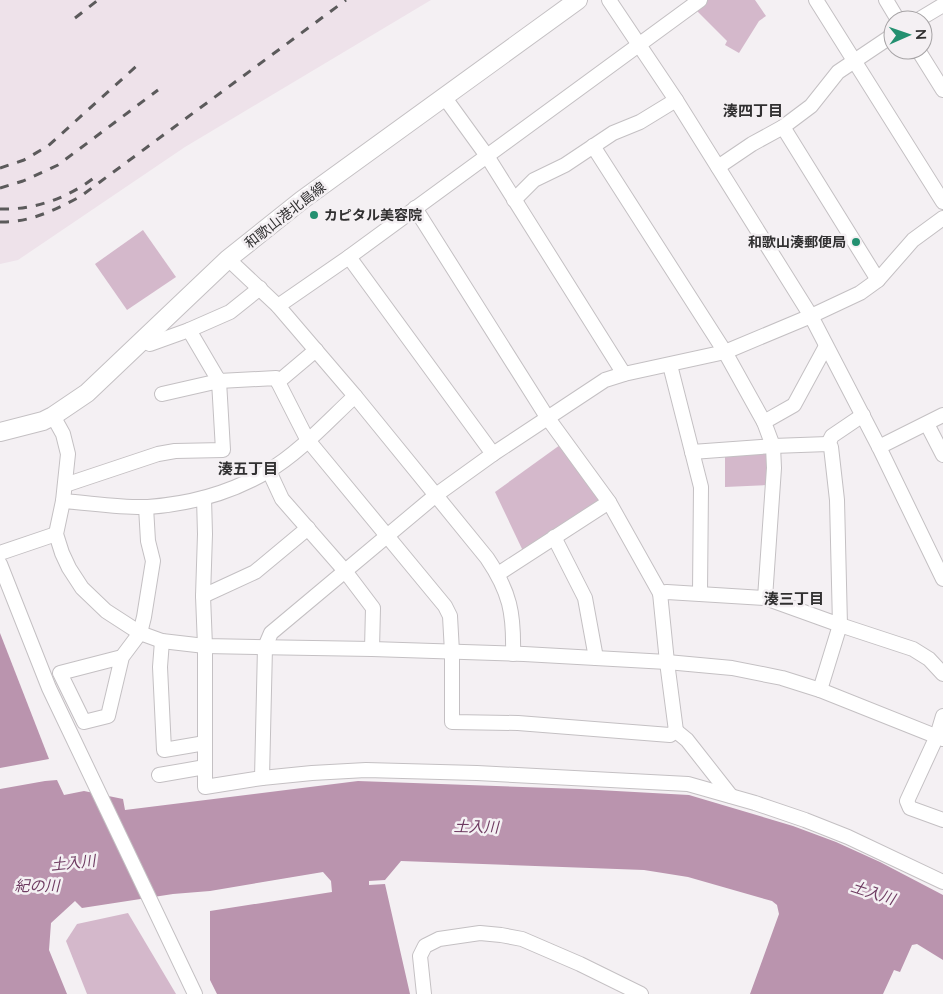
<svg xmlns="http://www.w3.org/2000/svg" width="943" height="994" font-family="Lato,'Noto Sans JP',sans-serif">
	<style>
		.built { fill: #eee2ea }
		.green { fill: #d4b8cb }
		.water { fill: #ba94ae }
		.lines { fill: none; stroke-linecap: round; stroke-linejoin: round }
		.minor-casing { stroke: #c4c0c3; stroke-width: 16 }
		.major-casing { stroke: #c4c0c3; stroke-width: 20 }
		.minor { stroke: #fff; stroke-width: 14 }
		.major { stroke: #fff; stroke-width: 18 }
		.rail { stroke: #5b5a5b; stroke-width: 3; stroke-dasharray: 9 9; stroke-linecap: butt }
		.poi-dot { fill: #239070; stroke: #f4f0f3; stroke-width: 2 }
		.labels { text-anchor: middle; stroke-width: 5; stroke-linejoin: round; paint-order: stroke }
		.street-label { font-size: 14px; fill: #313031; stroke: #f4f0f3 }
		.poi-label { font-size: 14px; font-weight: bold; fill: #313031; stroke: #f4f0f3; text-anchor: start }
		.neighbourhood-label { font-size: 15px; font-weight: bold; fill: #313031; stroke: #f4f0f3 }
		.water-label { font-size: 15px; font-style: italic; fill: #6f3c62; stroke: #f4f0f3 }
	</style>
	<rect width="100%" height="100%" fill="#f4f0f3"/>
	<polygon class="built" points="0,0 431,0 185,147 18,260 0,264"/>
	<g class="green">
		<polygon points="708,0 755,0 766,16 759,21 739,53 725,45 727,41 695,9"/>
		<polygon points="143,230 176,277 127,310 95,264"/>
		<polygon points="560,445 599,499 598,503 523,551 495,492"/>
		<polygon points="766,451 768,485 725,487 725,453"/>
		<polygon points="128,913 176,994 87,994 66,941 77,924"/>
	</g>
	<g class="water">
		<polygon points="0,633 49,759 0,768"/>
		<polygon points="57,780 64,795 84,791 123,799 125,810 358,781 580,789 689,795 793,826 836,842 880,862 943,895 943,960 917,944 912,945 900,972 894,970 883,994 750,994 779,914 777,905 772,901 688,877 644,870 401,861 385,880 369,881 369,885 385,884 410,994 217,994 210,980 210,911 332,892 331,881 323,872 210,891 173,894 82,908 75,901 51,923 49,950 67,994 0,994 0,789 45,781"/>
	</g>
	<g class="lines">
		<g class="minor-casing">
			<g id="minor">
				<polyline points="609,0 676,100 811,316 879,447 943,579"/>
				<polyline points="816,0 943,202"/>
				<polyline points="886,0 898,20"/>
				<polyline points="918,20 943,5"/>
				<polyline points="918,50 943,90"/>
				<polyline points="445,98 487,156 624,374"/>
				<polyline points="783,127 878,280"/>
				<polyline points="593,146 725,352 764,422"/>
				<polyline points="718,167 752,144 783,127 811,106 838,72 893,35"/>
				<polyline points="514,200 534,180 565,165 613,133 640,122 676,100"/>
				<polyline points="415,208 547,417 609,502"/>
				<polyline points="349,257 493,454"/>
				<path d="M228 259 278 306 355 396 487 558C510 592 514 613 513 654"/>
				<polyline points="278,306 349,257 700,0"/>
				<polyline points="189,330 230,312 260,288"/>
				<polyline points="143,341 150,344 189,330 219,381 276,378 307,439 445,606 450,616 452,652 452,722 518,723 670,735 676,731 667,662 660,593 667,592 765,598 840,625 837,500 831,447 828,444 773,446 692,452"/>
				<polyline points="670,365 701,487 700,593"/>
				<polyline points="278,382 316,350"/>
				<polyline points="53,416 63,434 68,454 63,501 56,534 62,553 69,568 82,588 106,611 140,633 162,641 205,646 372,649 524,654 667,662 732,668 782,678 820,690 943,739"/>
				<polyline points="927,424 943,455"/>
				<polyline points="828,444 832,436 863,415"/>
				<polyline points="879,447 943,415"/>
				<polyline points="269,471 282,499 345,571 373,608 372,649"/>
				<polyline points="65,485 158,454 175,451 223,450 219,381 162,394"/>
				<polyline points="204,498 205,534 203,596 205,646 205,787 262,778 312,773 366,770 477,773 688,784 755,803 805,820 848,837 943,882"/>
				<path d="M63 501C91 503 120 508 148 507 190 504 231 493 268 471 299 453 328 421 355 396"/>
				<polyline points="554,537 585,598 596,658"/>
				<polyline points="0,553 56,534"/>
				<polyline points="0,564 49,688 195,994"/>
				<polyline points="498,574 609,502 660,593"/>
				<polyline points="203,596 255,572 308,528"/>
				<polyline points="765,598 774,468 773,446 764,422 794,405 826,346"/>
				<polyline points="162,641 160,667 164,750 205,743"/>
				<polyline points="122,657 60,673 84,722 108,716 122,657 140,633 144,617 153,561 148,541 146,507"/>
				<polyline points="820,690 840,625 913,649 929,659 943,674"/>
				<polyline points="943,716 937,736 907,801 910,808 943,820"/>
				<polyline points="676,731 687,740 731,796"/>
				<polyline points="159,775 205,767"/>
				<polyline points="262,778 265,647 271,633 436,495 493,454 605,380 624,374 725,352 811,316 860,293 878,280 913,240 943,218"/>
				<polyline points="424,994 420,956 425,946 439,939 480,933 501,935 522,939 580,964 641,994"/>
			</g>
		</g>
		<g class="major-casing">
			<polyline id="major" points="0,432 43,421 53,416 87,393 228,259 302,200 578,0"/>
		</g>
		<use href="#minor" class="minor"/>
		<use href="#major" class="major"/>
		<g class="rail">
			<polyline points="75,18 98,0"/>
			<polyline points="0,168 24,160 48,146 141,62"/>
			<polyline points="0,188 23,181 58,165 158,90"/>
			<path d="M0 209C35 210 68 198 95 177"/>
			<path d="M0 222C28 223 56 210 81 196L346 0"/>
		</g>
	</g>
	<g class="poi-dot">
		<circle cx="314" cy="215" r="5"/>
		<circle cx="856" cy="242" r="5"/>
	</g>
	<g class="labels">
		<g class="street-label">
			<text transform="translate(285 215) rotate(-38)" y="5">和歌山港北島線</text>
		</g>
		<g class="poi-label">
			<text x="324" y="220">カピタル美容院</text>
			<text x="846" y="247" text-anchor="end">和歌山湊郵便局</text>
		</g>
		<g class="neighbourhood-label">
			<text x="753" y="116">湊四丁目</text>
			<text x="248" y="474">湊五丁目</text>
			<text x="794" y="604">湊三丁目</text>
		</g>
		<g class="water-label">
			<text transform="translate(476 827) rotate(1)" y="5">土入川</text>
			<text transform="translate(73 863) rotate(-6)" y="5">土入川</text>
			<text x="37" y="891">紀の川</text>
			<text transform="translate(873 893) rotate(18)" y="5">土入川</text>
		</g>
	</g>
	<g transform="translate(908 35) rotate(88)"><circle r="24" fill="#f4f0f3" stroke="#a6a3a5"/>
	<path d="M0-4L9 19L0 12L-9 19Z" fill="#239070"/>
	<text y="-8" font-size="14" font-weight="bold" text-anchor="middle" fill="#313031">N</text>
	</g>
</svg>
